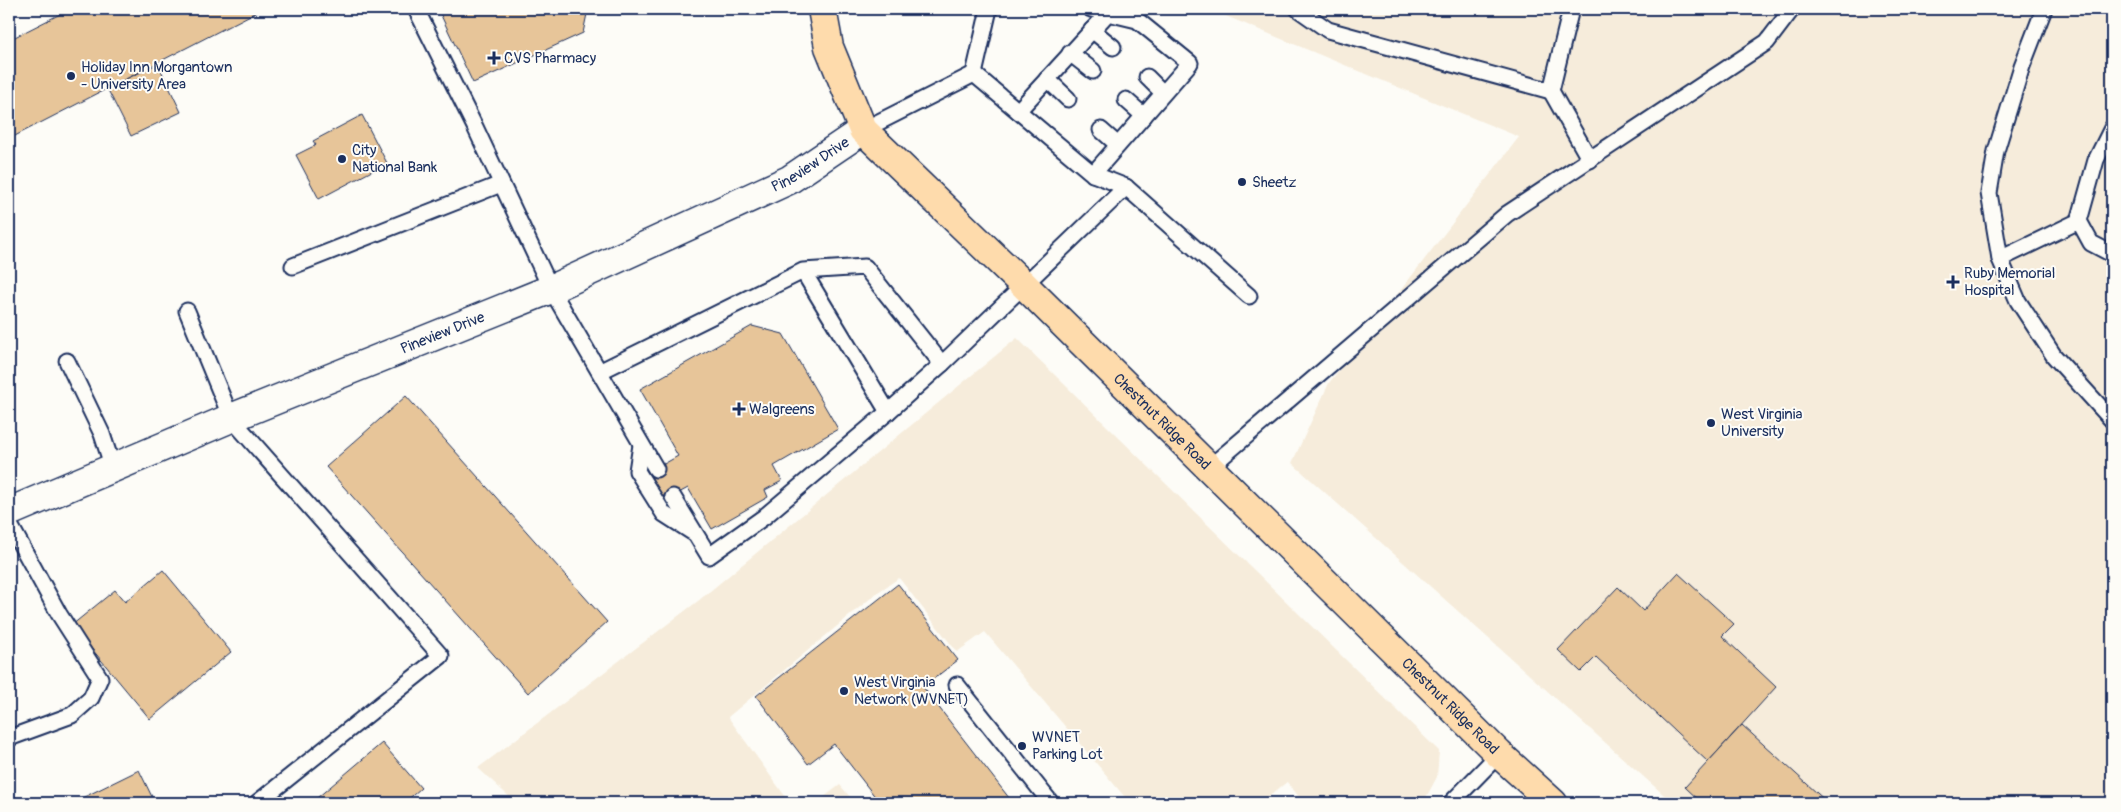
<svg xmlns="http://www.w3.org/2000/svg" width="2121" height="812" font-family="Pangolin,sans-serif">
	<style>
		.built { fill: #f6ecdb }
		.building { fill: #e7c599; stroke: #1b2f5e }
		.lines { fill: none; stroke-linecap: round; stroke-linejoin: round }
		.lane-casing { stroke: #1b2f5e; stroke-width: 19 }
		.secondary-casing { stroke: #1b2f5e; stroke-width: 31 }
		.primary-casing { stroke: #1b2f5e; stroke-width: 31 }
		.lane { stroke: #fdfcf7; stroke-width: 15 }
		.secondary { stroke: #fdfcf7; stroke-width: 28 }
		.primary { stroke: #fedbac; stroke-width: 28 }
		.poi-dot { fill: #1b2f5e; stroke: #fdfcf7; stroke-width: 2 }
		.labels { text-anchor: middle; stroke-width: 4; stroke-linejoin: round; paint-order: stroke }
		.poi-label { font-size: 15px; fill: #1b2f5e; stroke: #fdfcf7; text-anchor: start }
		.street-label { font-size: 15px; fill: #1b2f5e; stroke: #fdfcf7 }
	</style>
	<rect width="100%" height="100%" fill="#fdfcf7"/>
	<filter id="ink" filterUnits="userSpaceOnUse"><feTurbulence type="fractalNoise" baseFrequency=".02" numOctaves="2"/><feDisplacementMap in="SourceGraphic" scale="10" xChannelSelector="R" yChannelSelector="G"/><feConvolveMatrix kernelMatrix="1 2 1 2 8 2 1 2 1" color-interpolation-filters="sRGB"/></filter>
	<g filter="url(#ink)">
		<g class="built">
			<polygon points="1209,9 2112,9 2112,803 1673,803 1292,463 1329,383 1519,137"/>
			<polygon points="1017,338 1439,751 1437,777 1423,803 1304,803 1287,782 1260,803 1130,803 985,632 957,652 899,578 878,592 728,717 790,803 516,803 478,768 698,601"/>
			<polygon points="840,785 855,803 816,803"/>
		</g>
		<g class="building">
			<polygon points="70,9 262,9 9,139 9,40"/>
			<polygon points="438,9 588,9 583,33 473,83"/>
			<polygon points="1459,9 1481,9 1480,14"/>
			<polygon points="158,64 181,112 131,136 107,88"/>
			<polygon points="362,115 387,163 319,199 296,155 316,145 313,141"/>
			<polygon points="752,326 783,334 838,429 774,466 782,481 765,490 768,497 712,529 688,488 664,501 648,473 678,456 640,389"/>
			<polygon points="406,396 607,622 528,693 326,467"/>
			<polygon points="163,570 231,652 150,719 72,625 115,590 125,602"/>
			<polygon points="1678,573 1734,624 1722,636 1776,687 1708,762 1596,657 1581,672 1558,650 1618,587 1643,611"/>
			<polygon points="898,584 958,660 923,687 1013,803 880,803 834,744 808,764 756,696"/>
			<polygon points="1742,725 1828,803 1702,803 1685,787"/>
			<polygon points="382,743 421,788 404,803 311,803"/>
			<polygon points="139,770 155,803 72,803"/>
		</g>
		<g class="lines">
			<g class="lane-casing">
				<g id="lane">
					<polyline points="416,9 475,127 551,289 656,469"/>
					<polyline points="1091,9 1108,13"/>
					<polyline points="1298,9 1328,30 1551,91"/>
					<polyline points="1571,9 1551,91 1590,160"/>
					<polyline points="2044,9 2022,66 1996,151 1989,193 2000,259 2018,301 2054,356 2112,420"/>
					<polyline points="1092,30 1113,47"/>
					<polyline points="1070,53 1093,71"/>
					<polyline points="974,74 989,9"/>
					<polyline points="1147,77 1163,93"/>
					<polyline points="1047,79 1068,99"/>
					<polyline points="1126,100 1144,116"/>
					<polyline points="1018,111 1108,13 1137,20 1190,63 1093,174"/>
					<polyline points="2112,128 2096,160 2079,221 2091,243 2112,254"/>
					<polyline points="863,130 974,74 1093,174 1126,187 942,364"/>
					<polyline points="1101,130 1118,145"/>
					<polyline points="1126,187 1249,296"/>
					<polyline points="2000,259 2079,221"/>
					<polyline points="293,266 501,184"/>
					<polyline points="187,311 231,418 441,656 257,803"/>
					<polyline points="67,361 102,434 113,468"/>
					<polyline points="601,371 803,271 865,267 942,364 888,412 803,271"/>
					<polyline points="641,445 637,471 664,514 692,532"/>
					<polyline points="1210,467 1507,214 1767,42 1792,9"/>
					<polyline points="673,497 709,556 764,517 888,412"/>
					<polyline points="9,523 59,614 100,678 91,698 72,715 9,738"/>
					<polyline points="957,685 1051,803"/>
					<polyline points="1451,803 1499,754"/>
				</g>
			</g>
			<g class="secondary-casing">
				<g id="secondary">
					<path id="s1" d="M9 512 231 418 551 289 789 180 863 130"/>
				</g>
			</g>
			<g class="primary-casing">
				<g id="primary">
					<path id="s2" d="M822 9 829 47 863 130 1024 285 1499 754 1553 803"/>
				</g>
			</g>
			<use href="#lane" class="lane"/>
			<use href="#secondary" class="secondary"/>
			<use href="#primary" class="primary"/>
		</g>
	</g>
	<g class="poi-dot">
		<path d="M491.5 50.5h5v5h5v5h-5v5h-5v-5h-5v-5h5z"/>
		<circle cx="71" cy="76" r="5"/>
		<circle cx="342" cy="159" r="5"/>
		<circle cx="1242" cy="182" r="5"/>
		<path d="M1950.5 274.5h5v5h5v5h-5v5h-5v-5h-5v-5h5z"/>
		<path d="M736.5 401.5h5v5h5v5h-5v5h-5v-5h-5v-5h5z"/>
		<circle cx="1711" cy="423" r="5"/>
		<circle cx="844" cy="691" r="5"/>
		<circle cx="1022" cy="746" r="5"/>
	</g>
	<g class="labels">
		<g class="poi-label">
			<text x="504" y="63">CVS Pharmacy</text>
			<text x="81" y="72">Holiday Inn Morgantown<tspan x="81" dy="17">- University Area</tspan></text>
			<text x="352" y="155">City<tspan x="352" dy="17">National Bank</tspan></text>
			<text x="1252" y="187">Sheetz</text>
			<text x="1964" y="278">Ruby Memorial<tspan x="1964" dy="17">Hospital</tspan></text>
			<text x="749" y="414">Walgreens</text>
			<text x="1721" y="419">West Virginia<tspan x="1721" dy="17">University</tspan></text>
			<text x="854" y="687">West Virginia<tspan x="854" dy="17">Network (WVNET)</tspan></text>
			<text x="1032" y="742">WVNET<tspan x="1032" dy="17">Parking Lot</tspan></text>
		</g>
		<g class="street-label">
			<text dy="5" stroke="none"><textPath href="#s1" startOffset="874">Pineview Drive</textPath></text>
			<text dy="5" stroke="none"><textPath href="#s1" startOffset="469">Pineview Drive</textPath></text>
			<text dy="5" stroke="none"><textPath href="#s2" startOffset="546">Chestnut Ridge Road</textPath></text>
			<text dy="5" stroke="none"><textPath href="#s2" startOffset="951">Chestnut Ridge Road</textPath></text>
		</g>
	</g>
	<rect width="2121" height="812" fill="none" stroke="#fdfcf7" stroke-width="30"/>
	<rect x="15" y="15" width="2091" height="782" fill="none" stroke="#1b2f5e" stroke-width="2" filter="url(#ink)"/>
</svg>
